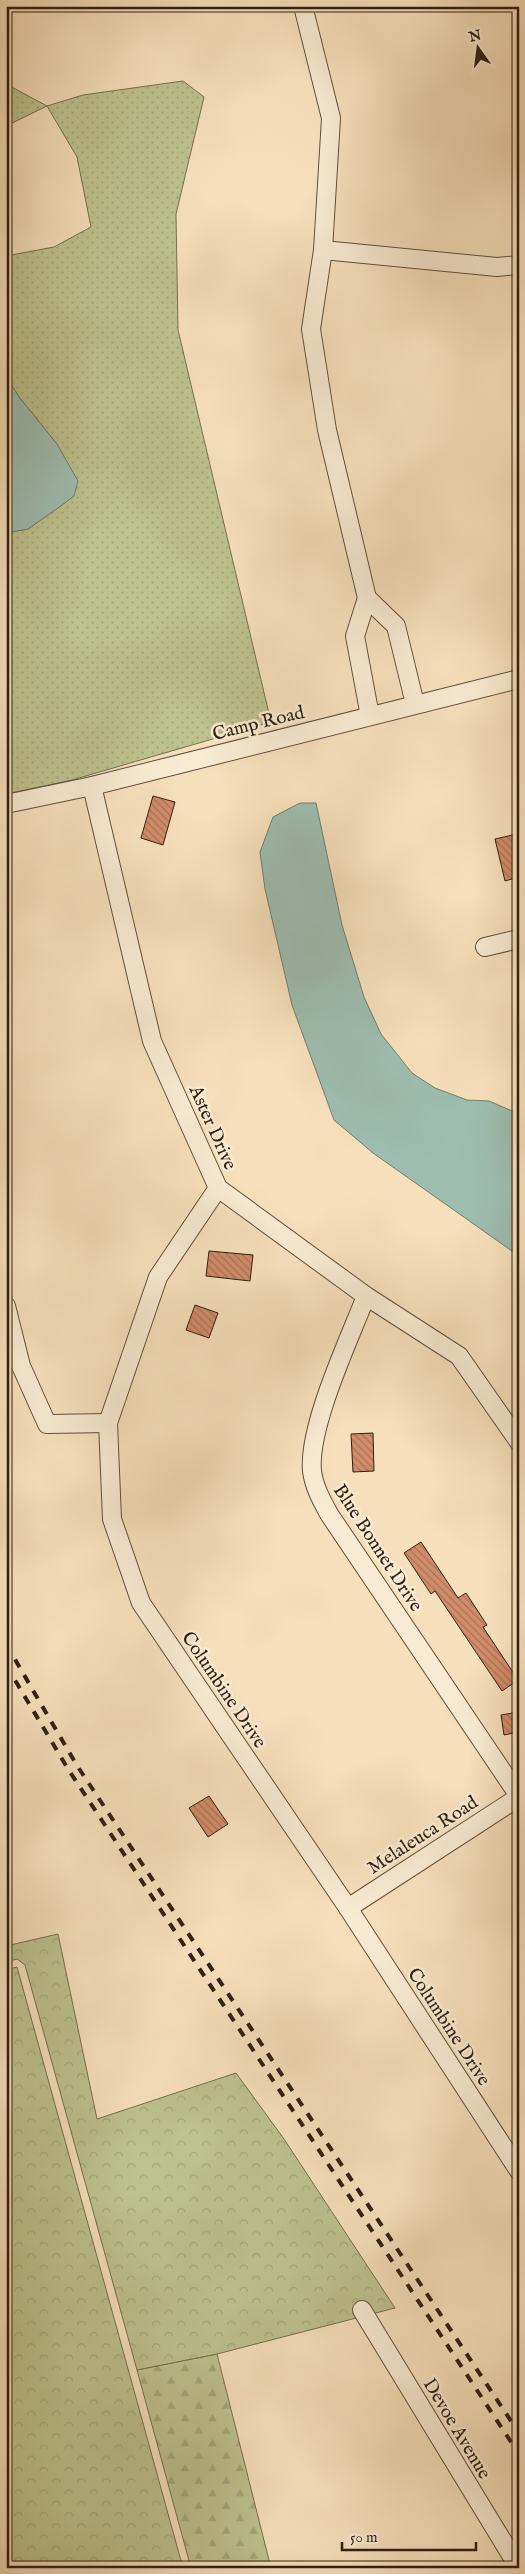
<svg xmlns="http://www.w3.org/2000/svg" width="525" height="2574" font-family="'IM FELL English',serif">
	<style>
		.grass { fill: url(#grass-dots); stroke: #767050 }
		.forest { fill: url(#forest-firs); stroke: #767050 }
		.park { fill: url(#park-crowns); stroke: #767050 }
		.water { fill: #9dbdb0; stroke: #717e70 }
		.building { fill: url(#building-back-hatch); stroke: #2f1f10 }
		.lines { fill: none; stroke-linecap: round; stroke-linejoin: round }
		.minor-casing { stroke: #614f3b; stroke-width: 20 }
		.minor { stroke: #f9ebd3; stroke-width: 18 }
		.rail { stroke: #2f1f10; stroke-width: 4; stroke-dasharray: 9 9; stroke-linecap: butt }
		.labels { text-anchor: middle; stroke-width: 5; stroke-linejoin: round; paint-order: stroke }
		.street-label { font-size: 19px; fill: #2f1f10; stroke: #f9ebd3 }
	</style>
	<defs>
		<pattern id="grass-dots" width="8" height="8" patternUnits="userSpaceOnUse" patternTransform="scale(1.25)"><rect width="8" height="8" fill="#bdc28f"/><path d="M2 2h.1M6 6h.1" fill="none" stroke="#a3a67a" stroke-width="1.8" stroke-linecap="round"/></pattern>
		<pattern id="forest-firs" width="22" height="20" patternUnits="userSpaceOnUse" patternTransform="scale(1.25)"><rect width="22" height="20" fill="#bdc28f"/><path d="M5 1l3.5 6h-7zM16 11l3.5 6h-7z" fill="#a3a67a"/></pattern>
		<pattern id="park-crowns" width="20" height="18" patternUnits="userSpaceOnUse" patternTransform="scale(1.25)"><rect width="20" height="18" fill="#bdc28f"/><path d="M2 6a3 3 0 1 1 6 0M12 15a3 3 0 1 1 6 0" fill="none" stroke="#a3a67a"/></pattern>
		<pattern id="building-back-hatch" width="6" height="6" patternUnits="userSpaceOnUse" patternTransform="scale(1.25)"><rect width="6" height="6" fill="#d18c6b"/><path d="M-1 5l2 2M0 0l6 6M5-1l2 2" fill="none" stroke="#aa7257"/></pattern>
	</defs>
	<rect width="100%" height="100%" fill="#f6e0bb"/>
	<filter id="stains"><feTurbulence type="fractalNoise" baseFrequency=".004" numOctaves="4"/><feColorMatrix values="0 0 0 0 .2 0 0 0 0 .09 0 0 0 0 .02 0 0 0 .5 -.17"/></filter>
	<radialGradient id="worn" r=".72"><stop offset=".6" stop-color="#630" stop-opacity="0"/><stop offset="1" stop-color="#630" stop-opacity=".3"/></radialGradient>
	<polygon class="grass" points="183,81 204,97 176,214 178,330 271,722 72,780 6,794 6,533 28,529 74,496 57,444 19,397 6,376 6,256 54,247 91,227 77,157 47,106 6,126 6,84 47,106 83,95"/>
	<polygon class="forest" points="217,2354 271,2568 191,2568 137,2370"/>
	<g class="park">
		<polygon points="58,1934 97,2119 236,2073 284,2139 395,2308 217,2354 137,2370 25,1965 17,1959 6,1962 6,1946"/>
		<polygon points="17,1967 183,2568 6,2568 6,1970"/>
	</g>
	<g class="water">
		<polygon points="6,376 19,397 57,444 78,481 74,496 58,508 28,529 6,533"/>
		<polygon points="300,803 316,803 342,925 364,997 381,1034 412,1073 435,1088 467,1100 489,1101 519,1114 519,1256 373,1153 334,1120 292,1005 265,889 260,852 273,817"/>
	</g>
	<g class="building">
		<polygon points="153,796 175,802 163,845 141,838"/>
		<polygon points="517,834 519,877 505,881 495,839"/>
		<polygon points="209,1251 253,1255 250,1281 206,1276"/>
		<polygon points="195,1305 218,1313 209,1338 186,1330"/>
		<polygon points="373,1433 374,1471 353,1472 351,1434"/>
		<polygon points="421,1542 458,1598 466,1593 487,1625 483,1627 518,1680 502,1691 435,1591 431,1594 404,1553"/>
		<polygon points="519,1712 519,1732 504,1735 501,1715"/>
		<polygon points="209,1796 228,1824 208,1837 189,1808"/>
	</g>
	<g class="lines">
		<g class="minor-casing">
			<g id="minor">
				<polyline points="303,6 331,118 323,250 311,329 327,430 367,598"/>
				<polyline points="323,250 497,267 519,265"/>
				<polyline points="370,716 355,636 367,598 396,626 415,704"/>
				<polyline points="92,786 152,1041 218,1188 366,1296 459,1356 519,1442"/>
				<polyline points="6,804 92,786 519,679"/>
				<polyline points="485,947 519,939"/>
				<polyline points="218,1188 158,1277 108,1423 112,1519 141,1603 348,1908 519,2171"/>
				<path d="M366 1296C349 1340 308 1426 312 1471 314 1487 322 1501 329 1514L519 1796"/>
				<polyline points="6,1306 21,1366 47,1424 108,1423"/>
				<polyline points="348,1908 519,1797"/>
				<polyline points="362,2310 519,2568"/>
			</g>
		</g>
		<use href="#minor" class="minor"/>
		<g class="rail">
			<polyline points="6,1644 76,1764 519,2433"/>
			<polyline points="6,1665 68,1769 519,2454"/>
		</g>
	</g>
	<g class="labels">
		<g class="street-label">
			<text transform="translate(258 722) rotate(-14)" y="7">Camp Road</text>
			<text transform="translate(214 1127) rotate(66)" y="7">Aster Drive</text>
			<text transform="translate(379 1547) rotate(57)" y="7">Blue Bonnet Drive</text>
			<text transform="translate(225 1689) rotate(56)" y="7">Columbine Drive</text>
			<text transform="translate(422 1834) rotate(-33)" y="7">Melaleuca Road</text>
			<text transform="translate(450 2026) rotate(57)" y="7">Columbine Drive</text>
			<text transform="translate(458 2428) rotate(59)" y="7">Devoe Avenue</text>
		</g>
	</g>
	<rect width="525" height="2574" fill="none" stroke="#f6e0bb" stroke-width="25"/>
	<rect x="8" y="8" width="510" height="2559" fill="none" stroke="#2f1f10" stroke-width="2.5"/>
	<rect x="12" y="12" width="500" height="2549" fill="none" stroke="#2f1f10"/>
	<g transform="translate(478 48) rotate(346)" stroke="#f9ebd3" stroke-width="4" paint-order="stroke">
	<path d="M0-4L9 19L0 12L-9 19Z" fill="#2f1f10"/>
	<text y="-8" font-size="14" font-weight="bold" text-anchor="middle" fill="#2f1f10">N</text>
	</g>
	<path d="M342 2542v8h134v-8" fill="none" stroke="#2f1f10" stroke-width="2.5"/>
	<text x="350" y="2542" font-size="15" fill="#2f1f10" stroke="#f9ebd3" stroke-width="4" paint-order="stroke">50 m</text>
	<rect width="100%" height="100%" filter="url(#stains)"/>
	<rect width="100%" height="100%" fill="url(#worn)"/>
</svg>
